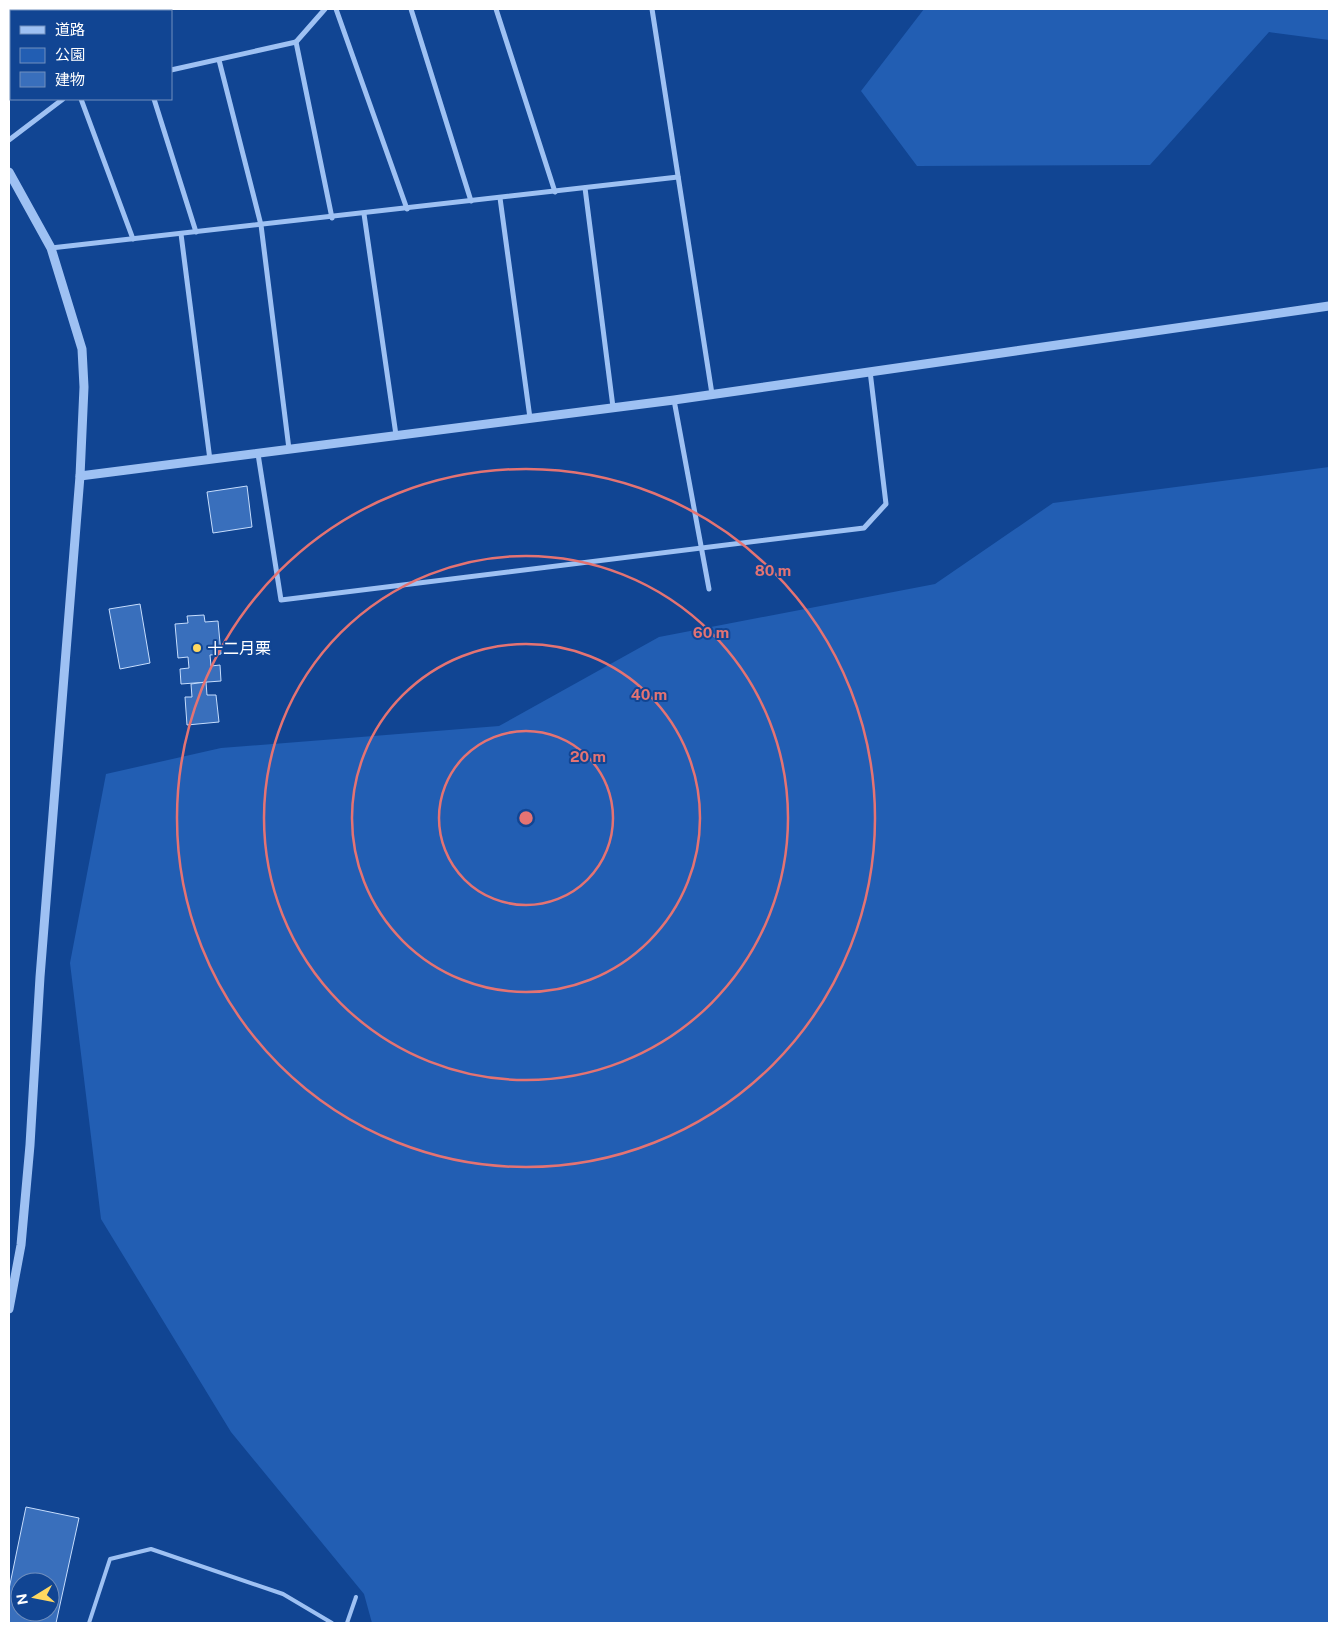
<svg xmlns="http://www.w3.org/2000/svg" width="1338" height="1632" font-family="'Public Sans','Noto Sans JP',sans-serif">
	<style>
		.green { fill: #225eb3 }
		.building { fill: #396fbc; stroke: #c6ddfd; fill-rule: evenodd }
		.lines { fill: none; stroke-linecap: round; stroke-linejoin: round }
		.service { stroke: #9ec1f3; stroke-width: 4 }
		.minor { stroke: #9ec1f3; stroke-width: 5 }
		.tertiary { stroke: #9ec1f3; stroke-width: 9 }
		.ring { fill: none; stroke: #e47373; stroke-width: 2.5 }
		.poi-dot { fill: #ffd860; stroke: #114593; stroke-width: 2 }
		.labels { text-anchor: middle; stroke-width: 4; stroke-linejoin: round; paint-order: stroke }
		.poi-label { font-size: 16px; fill: #fff; stroke: #114593; text-anchor: start }
		.centre { fill: #e47373; stroke: #114593; stroke-width: 2.5 }
		.ring-label { font-size: 15px; text-anchor: middle; font-weight: bold; fill: #e47373; stroke: #114593; stroke-width: 4; stroke-linejoin: round; paint-order: stroke }
	</style>
	<rect width="100%" height="100%" fill="#114593"/>
	<g class="green">
		<polygon points="924,9 1329,9 1329,40 1269,32 1150,165 917,166 861,91"/>
		<polygon points="1329,467 1329,1623 372,1623 364,1594 231,1432 101,1219 70,963 106,774 221,748 499,726 659,637 935,584 1053,503"/>
	</g>
	<g class="building">
		<polygon points="247,486 252,527 213,533 207,492"/>
		<polygon points="140,604 150,663 120,669 109,609"/>
		<polygon points="204,615 205,622 218,621 221,654 210,655 211,666 220,665 221,681 181,684 180,669 189,668 188,657 178,658 175,624 188,623 187,616"/>
		<polygon points="206,682 207,695 216,695 219,722 187,725 185,697 192,697 191,684"/>
		<path d="M26 1507 79 1518 56 1623H9V1589ZM20 1582H50V1612H20Z"/>
	</g>
	<g class="lines">
		<g class="service">
			<polyline points="89,1623 110,1559 151,1549 283,1594 332,1623"/>
			<polyline points="347,1623 356,1597"/>
		</g>
		<g class="minor">
			<polyline points="336,9 407,209"/>
			<polyline points="411,9 471,201"/>
			<polyline points="496,9 555,192"/>
			<polyline points="652,9 712,394"/>
			<polyline points="296,42 332,218"/>
			<polyline points="219,60 261,225 289,449"/>
			<polyline points="171,70 296,42 325,9"/>
			<polyline points="81,99 133,239"/>
			<polyline points="154,99 196,232"/>
			<polyline points="9,140 63,99"/>
			<polyline points="585,188 613,407"/>
			<polyline points="500,198 530,418"/>
			<polyline points="364,214 396,435"/>
			<polyline points="181,234 210,460"/>
			<polyline points="51,248 678,177"/>
			<polyline points="674,400 709,589"/>
			<polyline points="258,454 281,600 864,528 886,504 870,371"/>
		</g>
		<g class="tertiary">
			<polyline points="9,172 51,248 82,349 84,387 80,476 40,977 30,1145 21,1245 9,1309"/>
			<polyline points="80,476 674,400 1329,306"/>
		</g>
	</g>
	<g class="ring">
		<circle cx="526" cy="818" r="87"/>
		<circle cx="526" cy="818" r="174"/>
		<circle cx="526" cy="818" r="262"/>
		<circle cx="526" cy="818" r="349"/>
	</g>
	<circle class="poi-dot" cx="197" cy="648" r="5"/>
	<g class="labels">
		<g class="poi-label">
			<text x="207" y="654">十二月栗</text>
		</g>
	</g>
	<circle cx="526" cy="818" r="8" class="centre"/>
	<g class="ring-label">
		<text x="773" y="576">80 m</text>
		<text x="711" y="638">60 m</text>
		<text x="649" y="700">40 m</text>
		<text x="588" y="762">20 m</text>
	</g>
	<rect width="1338" height="1632" fill="none" stroke="#ffffff" stroke-width="20"/>
	<rect x="10" y="10" width="162" height="90" fill="#114593" stroke="#708fbe"/>
	<rect x="20" y="26" width="25" height="8" fill="#9ec1f3" stroke="#708fbe"/>
	<text x="55" y="35" font-size="15" fill="#ffffff">道路</text>
	<rect x="20" y="48" width="25" height="15" fill="#225eb3" stroke="#708fbe"/>
	<text x="55" y="60" font-size="15" fill="#ffffff">公園</text>
	<rect x="20" y="72" width="25" height="15" fill="#396fbc" stroke="#708fbe"/>
	<text x="55" y="85" font-size="15" fill="#ffffff">建物</text>
	<g transform="translate(35 1597) rotate(260)"><circle r="24" fill="#114593" stroke="#708fbe"/>
	<path d="M0-4L9 19L0 12L-9 19Z" fill="#ffd860"/>
	<text y="-8" font-size="14" font-weight="bold" text-anchor="middle" fill="#ffffff">N</text>
	</g>
</svg>
